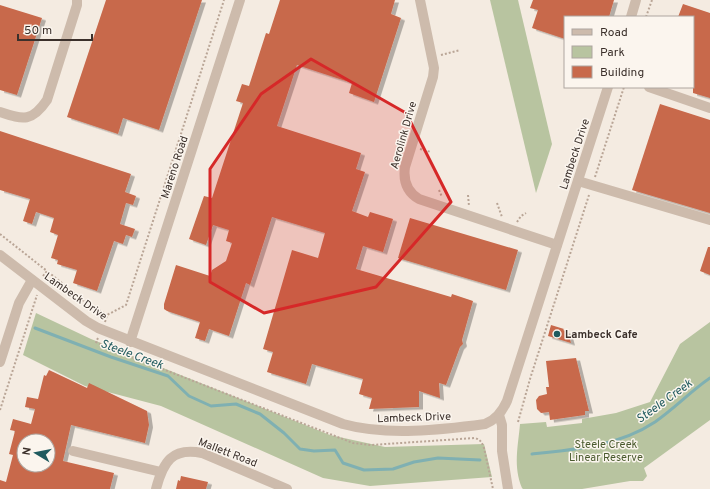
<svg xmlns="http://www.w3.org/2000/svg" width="710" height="489" font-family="Overpass,sans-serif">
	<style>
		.green { fill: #b8c4a0 }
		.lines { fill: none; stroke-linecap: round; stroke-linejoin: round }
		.stream { stroke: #7fb0b2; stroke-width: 3 }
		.building { fill: #c8694b; fill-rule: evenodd; filter: url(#shadow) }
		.path { stroke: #b9a596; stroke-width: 2; stroke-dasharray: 2 2; stroke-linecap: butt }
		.minor { stroke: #cdbbac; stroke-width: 10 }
		.marked { fill: #d62828; fill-opacity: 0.2; stroke: #d62828; stroke-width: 3; stroke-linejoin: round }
		.poi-dot { fill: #1f5a5e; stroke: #fbf5ee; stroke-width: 1.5 }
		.labels { text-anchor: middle; stroke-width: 3; stroke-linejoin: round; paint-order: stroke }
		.street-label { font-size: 11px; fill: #3b302b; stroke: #fbf5ee }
		.poi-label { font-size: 11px; font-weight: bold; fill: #3b302b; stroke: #fbf5ee; text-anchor: start }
		.park-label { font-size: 11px; fill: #4a5a2e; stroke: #fbf5ee }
		.water-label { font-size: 12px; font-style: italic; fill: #1f5a5e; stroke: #fbf5ee }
	</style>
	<defs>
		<filter id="shadow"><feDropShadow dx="4" dy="2.5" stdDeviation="0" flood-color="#0004"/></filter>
	</defs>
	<rect width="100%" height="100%" fill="#f4ebe1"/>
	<g class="green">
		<polygon points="490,0 518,0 552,144 536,193"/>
		<polygon points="36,313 91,339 330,435 385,447 484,444 492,477 370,486 323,478 161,406 85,386 23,355"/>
		<path d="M710 322V420L644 468 647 476 643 481H630L582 489H523L522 488C513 466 518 447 520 424L546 422 547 427 582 423V419L616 413 650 402 680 344Z"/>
	</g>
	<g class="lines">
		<g class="stream">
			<polyline points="35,328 111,357 168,376 189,396 211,406 236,404 260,414 284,433 300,449 314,451 335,450 343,463 364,470 393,469 414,462 438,458 480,460"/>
			<path d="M532 454C574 450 619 446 655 422 675 408 691 391 710 378"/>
		</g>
	</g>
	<g class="building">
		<polygon points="106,0 202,0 159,130 123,118 118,134 67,117"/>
		<polygon points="280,0 395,0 391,14 401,18 374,102 349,93 352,83 297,65 277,126 361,153 356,169 365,172 352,211 368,217 370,212 393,219 383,252 363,246 356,269 451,297 452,294 473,301 462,340 463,344 460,347 446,385 439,383 440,398 419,391 419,407 369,409 372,398 359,394 363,379 312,364 306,384 267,372 273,352 263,349 292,250 318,258 325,233 272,217 250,285 246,283 229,336 209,329 205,341 195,338 200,322 167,311 164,309 164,304 176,265 210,276 212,270 226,261 232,243 226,241 229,230 213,225 206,245 189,239 204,196 212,198 243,103 236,101 242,84 249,86 266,33 269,34"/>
		<polygon points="533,0 614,0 609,17 565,17 565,39 532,28 538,10 530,8"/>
		<polygon points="683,4 710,13 710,98 693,93 693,17 678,17"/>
		<polygon points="0,5 42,18 17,95 0,90"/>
		<polygon points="660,104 710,120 710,213 632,190"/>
		<polygon points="0,131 131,174 125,192 136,196 133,205 126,203 120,224 135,229 132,237 126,235 123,244 114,241 97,291 73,283 77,270 57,264 58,260 51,258 58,235 50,232 54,218 36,212 32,224 23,221 30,199 0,190"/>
		<polygon points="410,218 518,250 506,290 398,258"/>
		<polygon points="708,247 710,247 710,275 700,271"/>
		<polygon points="551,325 564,329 563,330 568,332 571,343 548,336"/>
		<polygon points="576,358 589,411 585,411 585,415 550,420 549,412 541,413 537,409 536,400 539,396 547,394 546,387 549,387 546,361"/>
		<path d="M49 370 87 388 89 383 147 411 149 425 145 443 71 425 63 461 114 473 110 489H0V480L6 482 13 455 9 454 15 431 10 430 13 419 31 424 35 409 25 407 27 397 38 399 44 375 46 376ZM24 441H48V465H24Z"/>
		<polygon points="181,476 208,482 206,489 176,489 178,480 180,481"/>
	</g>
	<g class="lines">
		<g class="path">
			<polyline points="646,17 652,0"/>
			<polyline points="441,55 460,50"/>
			<polyline points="420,149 431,152"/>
			<polyline points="595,177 624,87"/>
			<polyline points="439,190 442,197"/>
			<polyline points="468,195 469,206"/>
			<polyline points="497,203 502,217"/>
			<polyline points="517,222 521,216 526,213"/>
			<polyline points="0,234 47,271"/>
			<polyline points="43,276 47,271 85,302 107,315"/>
			<polyline points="105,322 107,315 126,305 224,0"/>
			<path d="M98 338 96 342 111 349 353 443 371 445 475 438C481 440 482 443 484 448L493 489"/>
			<polyline points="0,410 37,295"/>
			<polyline points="518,422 530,379 589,195"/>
		</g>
		<g class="minor">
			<path d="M420 0 434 68 433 77 405 167C403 181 407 192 419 199L557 245"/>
			<polyline points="631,17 636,0"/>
			<polyline points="649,87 710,108"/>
			<path d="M0 112C24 120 32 122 47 100L77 5V0"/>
			<polyline points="578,181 710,220"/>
			<path d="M0 255 86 321 98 328 343 424C386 436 441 430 485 424 496 420 502 412 507 401L608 87"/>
			<polyline points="130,342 240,0"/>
			<polyline points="0,362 19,303 32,280"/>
			<polyline points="499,415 502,425 502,451 508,489"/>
			<polyline points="73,451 161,472"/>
			<path d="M156 489C163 462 172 447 202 453L287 489"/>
		</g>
	</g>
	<path class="marked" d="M311 59 406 113 451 202 376 287 264 313 210 282V169L261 94Z"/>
	<circle class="poi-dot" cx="557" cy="334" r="4"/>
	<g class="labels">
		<g class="street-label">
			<text transform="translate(403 135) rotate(-74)" y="4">Aerolink Drive</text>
			<text transform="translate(574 154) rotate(-72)" y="4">Lambeck Drive</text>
			<text transform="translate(174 167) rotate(-72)" y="4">Mareno Road</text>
			<text transform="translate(76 296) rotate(35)" y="4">Lambeck Drive</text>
			<text transform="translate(414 417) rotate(-2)" y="4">Lambeck Drive</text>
			<text transform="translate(228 452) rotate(21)" y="4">Mallett Road</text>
		</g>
		<g class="poi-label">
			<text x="565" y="338">Lambeck Cafe</text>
		</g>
		<g class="park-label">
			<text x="606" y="448">Steele Creek<tspan x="606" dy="13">Linear Reserve</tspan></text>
		</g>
		<g class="water-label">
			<text transform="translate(132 354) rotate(20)" y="4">Steele Creek</text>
			<text transform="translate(664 401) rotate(-36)" y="4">Steele Creek</text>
		</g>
	</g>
	<rect x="564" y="16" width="130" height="72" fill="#fbf5ee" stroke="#aea6a0"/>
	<rect x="572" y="29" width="20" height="6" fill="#cdbbac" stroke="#aea6a0"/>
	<text x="600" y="36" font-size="12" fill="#3b302b">Road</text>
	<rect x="572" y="46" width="20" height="12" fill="#b8c4a0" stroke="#aea6a0"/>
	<text x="600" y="56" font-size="12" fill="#3b302b">Park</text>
	<rect x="572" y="66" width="20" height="12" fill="#c8694b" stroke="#aea6a0"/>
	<text x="600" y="76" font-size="12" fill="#3b302b">Building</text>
	<g transform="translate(36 453) rotate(280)"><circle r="19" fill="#fbf5ee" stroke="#aea6a0"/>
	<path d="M0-3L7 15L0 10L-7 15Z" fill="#1f5a5e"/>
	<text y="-6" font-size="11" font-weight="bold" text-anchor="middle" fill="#3b302b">N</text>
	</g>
	<path d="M18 34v6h74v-6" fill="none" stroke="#3b302b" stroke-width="2"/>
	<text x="24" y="34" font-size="12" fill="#3b302b" stroke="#fbf5ee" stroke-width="3" paint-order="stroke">50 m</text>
</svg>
